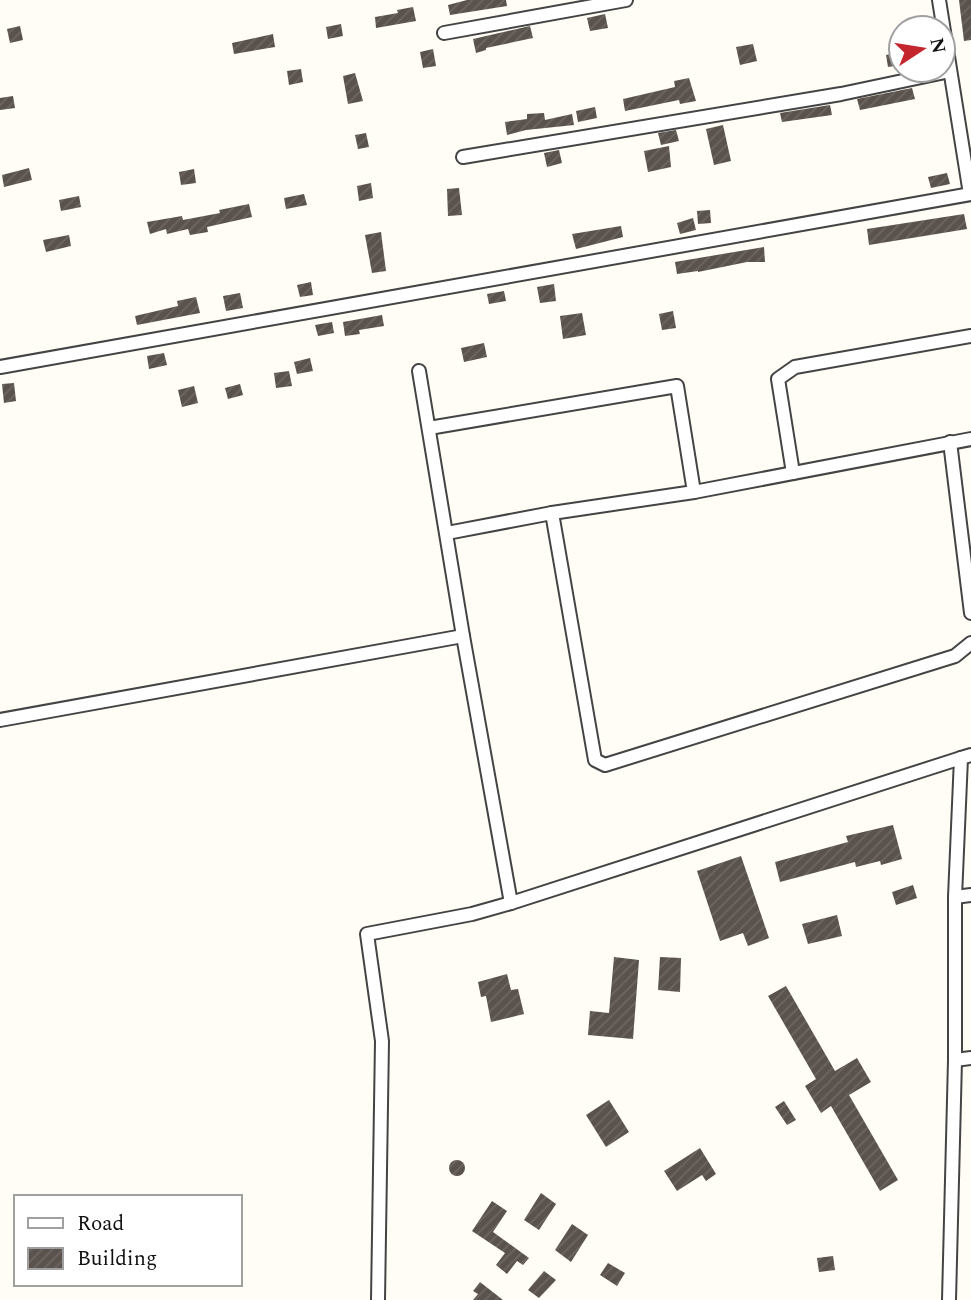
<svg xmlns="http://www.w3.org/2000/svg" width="971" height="1300" font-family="Spectral,serif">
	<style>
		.building { fill: url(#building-hatch) }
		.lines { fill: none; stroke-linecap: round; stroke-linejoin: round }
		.minor-casing { stroke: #444; stroke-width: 16 }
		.minor { stroke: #fff; stroke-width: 12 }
	</style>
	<defs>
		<pattern id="building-hatch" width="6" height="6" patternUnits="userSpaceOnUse" patternTransform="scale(1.75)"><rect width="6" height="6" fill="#5a524d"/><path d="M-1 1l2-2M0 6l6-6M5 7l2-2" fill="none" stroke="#6d6662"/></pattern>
	</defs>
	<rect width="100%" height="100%" fill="#fffdf5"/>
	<g class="building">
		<polygon points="467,0 506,0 507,6 450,15 448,5"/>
		<polygon points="959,0 971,0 971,40 964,41"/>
		<polygon points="413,7 416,21 376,28 375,17 398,13 397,10"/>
		<polygon points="605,14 608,28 590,31 587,18"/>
		<polygon points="341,24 343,36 328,39 326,27"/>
		<polygon points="20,26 23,40 10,43 7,29"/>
		<polygon points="530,26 533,38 486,48 486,50 476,53 473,39"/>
		<polygon points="273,34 275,47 234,54 232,43"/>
		<polygon points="753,44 757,61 740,65 736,47"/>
		<polygon points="433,49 436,66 423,68 420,52"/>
		<polygon points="901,52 901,65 888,67 886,55"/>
		<polygon points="301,69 303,82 289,85 287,71"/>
		<polygon points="355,73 363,101 348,104 343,76"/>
		<polygon points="689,78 696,101 680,104 679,100 625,111 623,99 675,87 674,81"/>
		<polygon points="912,88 915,99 860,110 857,99"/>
		<polygon points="13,96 15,108 0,110 0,98"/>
		<polygon points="830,105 832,115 782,122 780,113"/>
		<polygon points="595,107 597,118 578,122 576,111"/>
		<polygon points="544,113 545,120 572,114 574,125 526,130 507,135 505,122 527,119 527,114"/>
		<polygon points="723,125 731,161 714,165 706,129"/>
		<polygon points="676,130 679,141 661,145 658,133"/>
		<polygon points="366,133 369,147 358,149 355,135"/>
		<polygon points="669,146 671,167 648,172 644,151"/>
		<polygon points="559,150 562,163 547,167 544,153"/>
		<polygon points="29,168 32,180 4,187 2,175"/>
		<polygon points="194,169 196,183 181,185 179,172"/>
		<polygon points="947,173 950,184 931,188 928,177"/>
		<polygon points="371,183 373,198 359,201 357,186"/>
		<polygon points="459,188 462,215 448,216 447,189"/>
		<polygon points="304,194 307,205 286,209 284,198"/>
		<polygon points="79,196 81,207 61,211 59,200"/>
		<polygon points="249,204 252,217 207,227 208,232 190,235 188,229 167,234 166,229 150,234 147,222 182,216 183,220 220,213 219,210"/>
		<polygon points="710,210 711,223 698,224 697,211"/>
		<polygon points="964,214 967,229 869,245 867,229"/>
		<polygon points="693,218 696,230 680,234 677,223"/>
		<polygon points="621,226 623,237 576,249 572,234"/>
		<polygon points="381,232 386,271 372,273 365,235"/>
		<polygon points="69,235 71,246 46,252 43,240"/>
		<polygon points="764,247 765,262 747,262 698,272 698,271 677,274 675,262"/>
		<polygon points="311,282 313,295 300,297 297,285"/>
		<polygon points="554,284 556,301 540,303 537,287"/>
		<polygon points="504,291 506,301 489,304 487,294"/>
		<polygon points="240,293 243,308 226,311 223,296"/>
		<polygon points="196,297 200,313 137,325 135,316 178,306 177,301"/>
		<polygon points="673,311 676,328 662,330 659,314"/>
		<polygon points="582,313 586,335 563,339 560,316"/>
		<polygon points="382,315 384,326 359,330 360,334 345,336 343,322"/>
		<polygon points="332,322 334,333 318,336 315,325"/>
		<polygon points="484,343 487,357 464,362 461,348"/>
		<polygon points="164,353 167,365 149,369 147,356"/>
		<polygon points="310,358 313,371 297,374 294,362"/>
		<polygon points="289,371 292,386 276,388 274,373"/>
		<polygon points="14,383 16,401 4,403 2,384"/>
		<polygon points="240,384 243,395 228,399 225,388"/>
		<polygon points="194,386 198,403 182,407 178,390"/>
		<polygon points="893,825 902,859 881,865 880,861 856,867 855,862 780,882 775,862 848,842 846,836"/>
		<polygon points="741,856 769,938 748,946 743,933 720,941 697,871"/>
		<polygon points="913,885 917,898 896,905 892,892"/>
		<polygon points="837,915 842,936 808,944 802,924"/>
		<polygon points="614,957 639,960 633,1039 588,1035 590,1011 609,1013"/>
		<polygon points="660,957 681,958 680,992 658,990"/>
		<polygon points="507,974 511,990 518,989 524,1014 491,1022 486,996 481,997 478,982"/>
		<polygon points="786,986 835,1071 857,1058 871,1082 849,1095 898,1180 880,1191 831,1106 821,1113 805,1086 816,1079 768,996"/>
		<polygon points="609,1100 629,1132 606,1147 586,1115"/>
		<polygon points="784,1101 796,1120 787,1125 775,1107"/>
		<polygon points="700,1148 716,1174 706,1181 702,1175 677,1191 664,1171"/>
		<circle cx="457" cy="1168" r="8"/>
		<polygon points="541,1193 556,1204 539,1230 524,1220"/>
		<polygon points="492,1201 507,1211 493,1232 529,1258 523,1265 517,1261 507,1274 496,1265 505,1253 472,1231"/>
		<polygon points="572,1224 588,1235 571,1262 555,1250"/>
		<polygon points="833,1256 835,1270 819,1272 817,1258"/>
		<polygon points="608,1263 625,1273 617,1286 600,1275"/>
		<polygon points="544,1271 556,1280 539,1298 528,1290"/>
		<polygon points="480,1282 503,1300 473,1300 478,1294 473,1291"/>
	</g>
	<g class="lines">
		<g class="minor-casing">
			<g id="minor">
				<polyline points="939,0 970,194"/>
				<polyline points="444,33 626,0"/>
				<polyline points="463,157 841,94 950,71"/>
				<polyline points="0,367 971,194"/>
				<polyline points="419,371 463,636 511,903"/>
				<polyline points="429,428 677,386 694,492"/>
				<polyline points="950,442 971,613"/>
				<polyline points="793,473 778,379 795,367 971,336"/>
				<polyline points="552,513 595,760 605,765 955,656 971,643"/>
				<polyline points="447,533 552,513 694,492 971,439"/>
				<polyline points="0,720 463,636"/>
				<polyline points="955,897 971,895"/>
				<polyline points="955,1060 971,1058"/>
				<polyline points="378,1300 382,1041 367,934 472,914 511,903 961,758"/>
				<polyline points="949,1300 955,1060 955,897 961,758 971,755"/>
			</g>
		</g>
		<use href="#minor" class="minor"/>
	</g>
	<rect x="14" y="1195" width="228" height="91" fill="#ffffff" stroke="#a0a0a0" stroke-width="2"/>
	<rect x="28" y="1218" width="35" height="10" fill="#ffffff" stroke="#a0a0a0" stroke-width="2"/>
	<text x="77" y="1230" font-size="21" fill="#111111">Road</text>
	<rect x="28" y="1248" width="35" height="21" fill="url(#building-hatch)" stroke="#a0a0a0" stroke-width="2"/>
	<text x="77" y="1265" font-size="21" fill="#111111">Building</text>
	<g transform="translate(922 49) rotate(78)"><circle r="33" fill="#ffffff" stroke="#a0a0a0" stroke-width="2"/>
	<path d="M0-5L12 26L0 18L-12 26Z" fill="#c4262e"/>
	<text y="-10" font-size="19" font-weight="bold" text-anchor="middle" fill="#111111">N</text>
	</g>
</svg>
